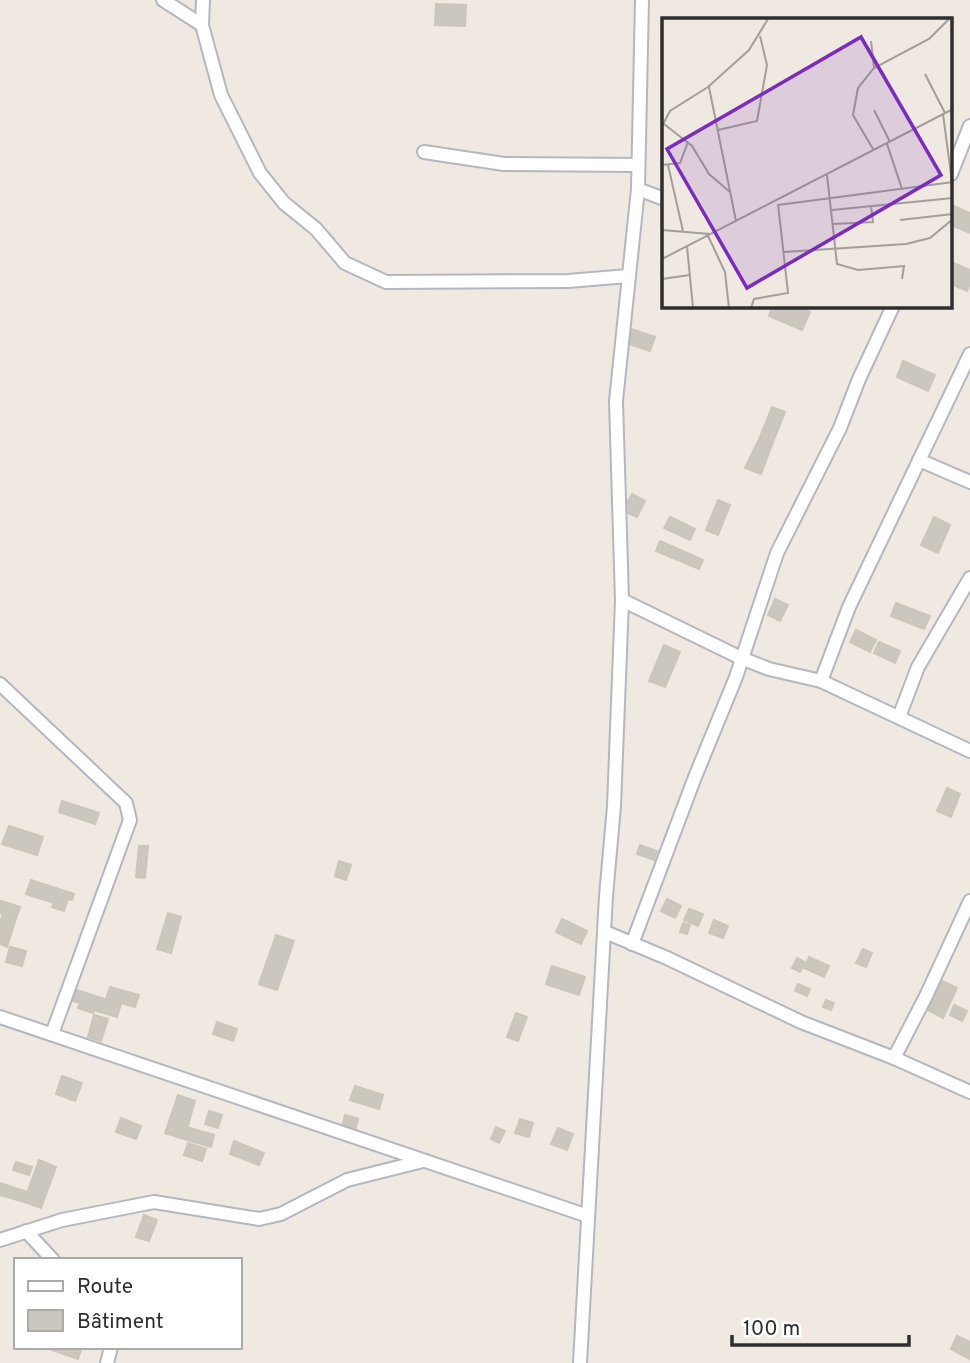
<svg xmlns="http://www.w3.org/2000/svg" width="970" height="1363" font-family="Overpass,sans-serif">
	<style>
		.building { fill: #cbc7bf; stroke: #cbc5ba; stroke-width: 2 }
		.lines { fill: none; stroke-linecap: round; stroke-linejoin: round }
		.minor-casing { stroke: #b4b7c1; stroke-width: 16 }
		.minor { stroke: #fff; stroke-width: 12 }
		.inset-road { fill: none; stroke: #a29e99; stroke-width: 2 }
		.view { fill: #7b2cbf; fill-opacity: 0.15; stroke: #7b2cbf; stroke-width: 3.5 }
		.inset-edge { fill: none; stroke: #2e2e2e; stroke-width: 3.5 }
	</style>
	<rect width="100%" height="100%" fill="#efe9e1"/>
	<g class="building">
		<polygon points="436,4 466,5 465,26 435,25"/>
		<polygon points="951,205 970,213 970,233 951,225"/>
		<polygon points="951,262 970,270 970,284 967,291 951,284"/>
		<polygon points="773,306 796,306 810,312 802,330 769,316"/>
		<polygon points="628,328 655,337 650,351 623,342"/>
		<polygon points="903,361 935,375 928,391 897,377"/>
		<polygon points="772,407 785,412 773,442 760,437"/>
		<polygon points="760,437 773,442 761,474 745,468"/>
		<polygon points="632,494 645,501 637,517 623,511"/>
		<polygon points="718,500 730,505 718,535 706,530"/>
		<polygon points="670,517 695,529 690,540 664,528"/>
		<polygon points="934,517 950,525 938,553 921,545"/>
		<polygon points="660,541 703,560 699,569 656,551"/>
		<polygon points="775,599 788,605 780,621 768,615"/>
		<polygon points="896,603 930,616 924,629 891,616"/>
		<polygon points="856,630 876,640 870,652 850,642"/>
		<polygon points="879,642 900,651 895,663 874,653"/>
		<polygon points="664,645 680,652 665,687 649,681"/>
		<polygon points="947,788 960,794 951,817 937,811"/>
		<polygon points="62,801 99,813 95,824 59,812"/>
		<polygon points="9,826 43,837 37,855 2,844"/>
		<polygon points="640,845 657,851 654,860 637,854"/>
		<polygon points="139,846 148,846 145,878 136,877"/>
		<polygon points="339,861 351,865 346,880 335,876"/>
		<polygon points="31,880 74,894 72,900 68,899 64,911 52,907 54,903 26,894"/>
		<polygon points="667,899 681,906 675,918 661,911"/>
		<polygon points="1,901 20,907 16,918 0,913"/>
		<polygon points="689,909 703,914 698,926 684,920"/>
		<polygon points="168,913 181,917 171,953 157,949"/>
		<polygon points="3,914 16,918 7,947 0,944 0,923"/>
		<polygon points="562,919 587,931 581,944 556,932"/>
		<polygon points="714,920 728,926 723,938 709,933"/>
		<polygon points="683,923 690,925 687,934 680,932"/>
		<polygon points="276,935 294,941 277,990 259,984"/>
		<polygon points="10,947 26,951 22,966 6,962"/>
		<polygon points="863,949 872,953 866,967 856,963"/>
		<polygon points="809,957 829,966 824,977 804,968"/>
		<polygon points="797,958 805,962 800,972 792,968"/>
		<polygon points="552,966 585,977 579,995 546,984"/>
		<polygon points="942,981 957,988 943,1018 928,1010"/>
		<polygon points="798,984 810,989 807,996 795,991"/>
		<polygon points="110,987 139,995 135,1007 106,999"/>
		<polygon points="71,988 98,997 93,1013 78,1008 80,1003 67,999"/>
		<polygon points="98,997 121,1004 117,1017 94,1010"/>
		<polygon points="826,1000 834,1003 831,1010 823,1007"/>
		<polygon points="954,1005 967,1011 962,1021 950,1015"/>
		<polygon points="516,1013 527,1017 518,1041 507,1037"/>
		<polygon points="94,1015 108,1019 101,1041 88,1037"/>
		<polygon points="217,1022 237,1029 233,1041 213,1034"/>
		<polygon points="62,1076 82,1083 75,1101 56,1094"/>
		<polygon points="355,1086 383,1095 379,1109 350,1100"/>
		<polygon points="178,1095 195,1101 184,1139 165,1133"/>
		<polygon points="209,1111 222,1115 218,1128 205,1124"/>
		<polygon points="345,1115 358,1119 355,1131 342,1128"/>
		<polygon points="121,1118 141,1126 136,1139 116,1132"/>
		<polygon points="520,1119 533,1123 529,1137 515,1133"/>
		<polygon points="187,1127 214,1135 211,1147 184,1139"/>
		<polygon points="496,1127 505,1131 499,1143 491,1139"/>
		<polygon points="558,1128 573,1134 567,1150 551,1144"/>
		<polygon points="234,1141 264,1153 259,1165 230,1154"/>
		<polygon points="188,1143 206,1149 202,1161 184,1155"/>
		<polygon points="39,1160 56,1167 41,1208 24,1202"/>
		<polygon points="16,1162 32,1167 29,1175 13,1170"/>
		<polygon points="0,1183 27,1192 24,1202 0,1195"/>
		<polygon points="144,1215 157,1220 149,1241 136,1237"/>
		<polygon points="957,1336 970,1342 970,1359 951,1349"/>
		<polygon points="44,1347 82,1347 78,1359"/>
	</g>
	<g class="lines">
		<g class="minor-casing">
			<g id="minor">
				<polyline points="163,0 202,25"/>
				<polyline points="203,0 202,25 221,95 260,173 284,203 316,229 345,263 386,282 568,281 628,276"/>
				<polyline points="424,152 504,164 638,165"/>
				<polyline points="951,174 970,126"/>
				<polyline points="638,189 664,199"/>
				<polyline points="919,460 970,482"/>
				<polyline points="622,600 741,658 769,669 821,681 970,751"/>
				<polyline points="821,681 849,607 970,354"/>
				<polyline points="0,684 126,803 130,820 52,1034"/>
				<polyline points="899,717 918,667 970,578"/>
				<polyline points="605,932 667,958 801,1022 894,1058 970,1092"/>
				<polyline points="632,944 695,777 736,677 777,553 840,428 859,379 893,306"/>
				<polyline points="0,1017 588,1216"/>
				<polyline points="894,1058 926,996 970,901"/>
				<polyline points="26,1231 53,1260"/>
				<polyline points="0,1240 62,1220 154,1202 259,1219 281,1214 347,1180 423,1161"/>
				<polyline points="107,1363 111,1347"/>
				<polyline points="580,1363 606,896 614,806 622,600 616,401 638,189 642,0"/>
			</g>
		</g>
		<use href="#minor" class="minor"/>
	</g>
	<g transform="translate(662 18)">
		<rect width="290" height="290" fill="#efe9e1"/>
		<path class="inset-road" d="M209 23 212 49M263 56 283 95M47 69 74 203M212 92 228 124M281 96 290 164M2 106 30 128 47 156 68 174M0 108 8 93 46 69 87 32 106 1M56 112 95 103 105 47 98 18M225 126 240 171M211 131 191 97 196 70 212 50 267 21 287 1M0 147 18 145 26 124M6 147 21 213M165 157 175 246 196 252 242 248 240 261M116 187 291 164M170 192 291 180M238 202 291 196M171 206 211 204 209 188M0 212 48 216M46 218 63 254 67 290M25 228 31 290M122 234 244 226 268 220 291 201M0 241 291 91M0 261 28 257M89 290 92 281 126 275 116 186"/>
		<path class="view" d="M199 19 279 157 85 270 5 131Z"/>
		<rect width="290" height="290" class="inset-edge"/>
	</g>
	<rect x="14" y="1258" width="228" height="91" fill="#ffffff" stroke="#ababab" stroke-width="2"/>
	<rect x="28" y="1281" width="35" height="10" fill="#ffffff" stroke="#ababab" stroke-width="2"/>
	<text x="77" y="1293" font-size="21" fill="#2e2e2e">Route</text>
	<rect x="28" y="1310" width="35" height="21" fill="#cbc7bf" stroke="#ababab" stroke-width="2"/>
	<text x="77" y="1328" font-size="21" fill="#2e2e2e">Bâtiment</text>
	<path d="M732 1335v10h177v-10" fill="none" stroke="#2e2e2e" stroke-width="3.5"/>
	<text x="743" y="1335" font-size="21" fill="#2e2e2e" stroke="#ffffff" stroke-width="5" paint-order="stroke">100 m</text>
</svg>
